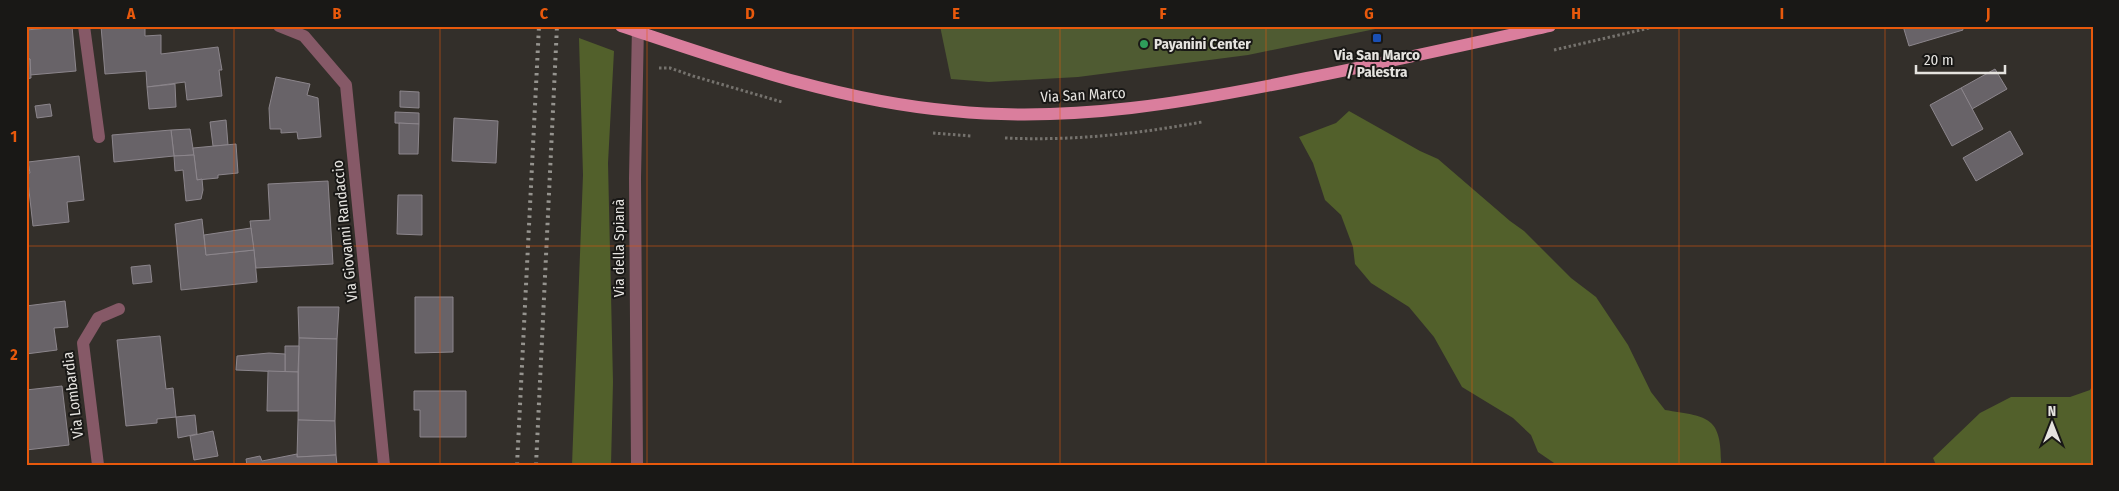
<svg xmlns="http://www.w3.org/2000/svg" width="2119" height="491" font-family="'Fira Sans Condensed',sans-serif">
	<style>
		.green { fill: #4f5b32 }
		.forest { fill: #52602b }
		.building { fill: #686368; stroke: #8c868c }
		.lines { fill: none; stroke-linecap: round; stroke-linejoin: round }
		.path { stroke: #75726d; stroke-width: 3; stroke-dasharray: 2.5 2.5; stroke-linecap: butt }
		.minor { stroke: #865967; stroke-width: 12 }
		.major { stroke: #da7e9d; stroke-width: 12 }
		.rail { stroke: #96948f; stroke-width: 4; stroke-dasharray: 2.5 5; stroke-linecap: butt }
		.grid { fill: none; stroke: #e8590c; stroke-width: 1; stroke-opacity: 0.55 }
		.transit-dot { fill: #1a4fb4; stroke: #191816; stroke-width: 2 }
		.leisure-dot { fill: #2e9e5b; stroke: #191816; stroke-width: 2 }
		.labels { text-anchor: middle; stroke-width: 4; stroke-linejoin: round; paint-order: stroke }
		.poi-label { font-size: 15px; font-weight: bold; fill: #e5e3df; stroke: #191816; text-anchor: start }
		.street-label { font-size: 15px; fill: #e5e3df; stroke: #191816 }
		.neatline { fill: none; stroke: #e8590c; stroke-width: 2 }
		.grid-label { font-size: 16px; text-anchor: middle; font-weight: bold; fill: #e8590c }
	</style>
	<rect width="100%" height="100%" fill="#332f2a"/>
	<polygon class="green" points="940,26 1390,26 1248,55 1078,77 989,82 951,79"/>
	<g class="forest">
		<polygon points="579,38 614,51 608,163 613,382 611,465 572,465 583,175"/>
		<path d="M1349 111 1420 151 1438 159 1510 221 1524 231 1571 278 1596 297 1628 345 1651 392 1665 410C1707 417 1722 415 1721 465H1557L1538 452 1531 435 1513 418 1462 387 1434 337 1409 307 1371 283 1355 264 1353 247 1341 215 1325 200 1313 163 1299 137 1336 123Z"/>
		<polygon points="2093,384 2093,465 1936,465 1933,458 1980,413 2011,397 2070,397 2090,390"/>
	</g>
	<g class="building">
		<polygon points="72,26 76,71 30,75 30,59 26,59 26,30"/>
		<polygon points="101,26 145,26 145,36 161,35 161,54 218,47 222,70 219,70 222,96 187,100 185,82 147,87 146,71 105,74"/>
		<polygon points="1903,26 1962,26 1963,30 1909,46"/>
		<polygon points="26,59 30,59 31,78 26,79"/>
		<polygon points="1995,69 2007,89 1972,109 1961,88"/>
		<polygon points="276,77 310,84 307,95 318,98 321,137 298,139 297,132 281,133 281,129 270,129 269,108"/>
		<polygon points="175,84 176,107 149,109 147,87"/>
		<polygon points="1961,88 1983,129 1952,146 1930,105"/>
		<polygon points="400,91 419,92 419,108 400,107"/>
		<polygon points="50,104 52,116 37,118 35,106"/>
		<polygon points="395,112 419,113 419,124 395,123"/>
		<polygon points="454,118 498,121 496,163 452,161"/>
		<polygon points="226,120 228,145 213,146 210,122"/>
		<polygon points="399,123 419,124 418,154 399,154"/>
		<polygon points="190,129 194,155 174,156 171,130"/>
		<polygon points="171,130 174,156 114,162 112,135"/>
		<polygon points="2010,131 2023,154 1976,181 1963,158"/>
		<polygon points="236,144 238,173 218,175 218,178 197,180 193,148"/>
		<polygon points="194,155 197,180 202,179 203,190 201,199 186,201 183,170 175,171 174,156"/>
		<polygon points="79,156 84,200 67,202 69,222 33,226 27,173 30,173 28,162"/>
		<polygon points="328,181 333,264 256,268 250,221 270,220 268,184"/>
		<polygon points="398,195 422,195 422,235 397,234"/>
		<polygon points="202,219 206,255 254,250 257,282 181,290 175,224"/>
		<polygon points="251,228 254,250 206,255 204,235"/>
		<polygon points="150,265 152,282 133,284 131,267"/>
		<polygon points="415,297 453,297 453,352 415,353"/>
		<polygon points="65,301 68,327 54,328 57,350 26,354 26,306"/>
		<polygon points="298,307 339,307 337,339 299,338"/>
		<polygon points="160,336 166,389 173,388 176,417 157,419 157,423 126,426 117,340"/>
		<polygon points="299,338 337,339 335,421 298,420"/>
		<polygon points="285,346 299,346 298,372 285,372"/>
		<polygon points="269,353 285,354 285,372 236,370 237,356"/>
		<polygon points="268,371 298,372 298,411 267,411"/>
		<polygon points="62,386 69,445 26,450 26,390"/>
		<polygon points="414,391 466,391 466,437 420,437 420,410 414,410"/>
		<polygon points="195,415 197,434 178,438 176,417"/>
		<polygon points="298,420 335,421 336,455 297,457"/>
		<polygon points="213,431 218,456 194,460 190,436"/>
		<polygon points="297,454 297,457 336,455 337,465 247,465 246,459 260,456 262,461"/>
	</g>
	<g class="lines">
		<g class="path">
			<polyline points="1554,50 1658,26"/>
			<polyline points="659,68 670,68 693,76 782,102"/>
			<polyline points="933,133 971,136"/>
			<path d="M1005 138C1072 141 1137 134 1202 122"/>
		</g>
		<g class="minor">
			<polyline points="84,26 99,137"/>
			<polyline points="279,26 304,36 346,85 384,465"/>
			<polyline points="98,465 83,343 98,318 119,309"/>
			<polyline points="637,465 635,178 638,26"/>
		</g>
		<path class="major" d="M621 26C729 62 838 101 953 111 1073 123 1190 102 1307 78 1389 62 1469 44 1550 26"/>
		<g class="rail">
			<polyline points="517,465 539,26"/>
			<polyline points="536,465 557,26"/>
		</g>
	</g>
	<path class="grid" d="M234 26V465M440 26V465M647 26V465M853 26V465M1060 26V465M1266 26V465M1472 26V465M1679 26V465M1885 26V465M26 246H2093"/>
	<rect class="transit-dot" x="1372" y="33" width="10" height="10" rx="2.5"/>
	<circle class="leisure-dot" cx="1144" cy="44" r="5"/>
	<g class="labels">
		<g class="poi-label">
			<text x="1154" y="49">Payanini Center</text>
			<text x="1377" y="60" text-anchor="middle">Via San Marco<tspan x="1377" dy="17">/ Palestra</tspan></text>
		</g>
		<g class="street-label">
			<text transform="translate(1083 95) rotate(-3)" y="5">Via San Marco</text>
			<text transform="translate(345 231) rotate(-96)" y="5">Via Giovanni Randaccio</text>
			<text transform="translate(619 248) rotate(-90)" y="5">Via della Spianà</text>
			<text transform="translate(73 395) rotate(-97)" y="5">Via Lombardia</text>
		</g>
	</g>
	<rect width="2119" height="491" fill="none" stroke="#191816" stroke-width="55"/>
	<g transform="translate(2052 424)" stroke="#191816" stroke-width="4" paint-order="stroke">
	<path d="M0-4L9 19L0 12L-9 19Z" fill="#e5e3df"/>
	<text y="-8" font-size="14" font-weight="bold" text-anchor="middle" fill="#e5e3df">N</text>
	</g>
	<path d="M1916 65v8h89v-8" fill="none" stroke="#e5e3df" stroke-width="2.5"/>
	<text x="1924" y="65" font-size="15" fill="#e5e3df" stroke="#191816" stroke-width="4" paint-order="stroke">20 m</text>
	<rect x="28" y="28" width="2064" height="436" class="neatline"/>
	<g class="grid-label">
		<text x="131" y="19">A</text>
		<text x="337" y="19">B</text>
		<text x="544" y="19">C</text>
		<text x="750" y="19">D</text>
		<text x="956" y="19">E</text>
		<text x="1163" y="19">F</text>
		<text x="1369" y="19">G</text>
		<text x="1576" y="19">H</text>
		<text x="1782" y="19">I</text>
		<text x="1988" y="19">J</text>
		<text x="14" y="142">1</text>
		<text x="14" y="360">2</text>
	</g>
</svg>
